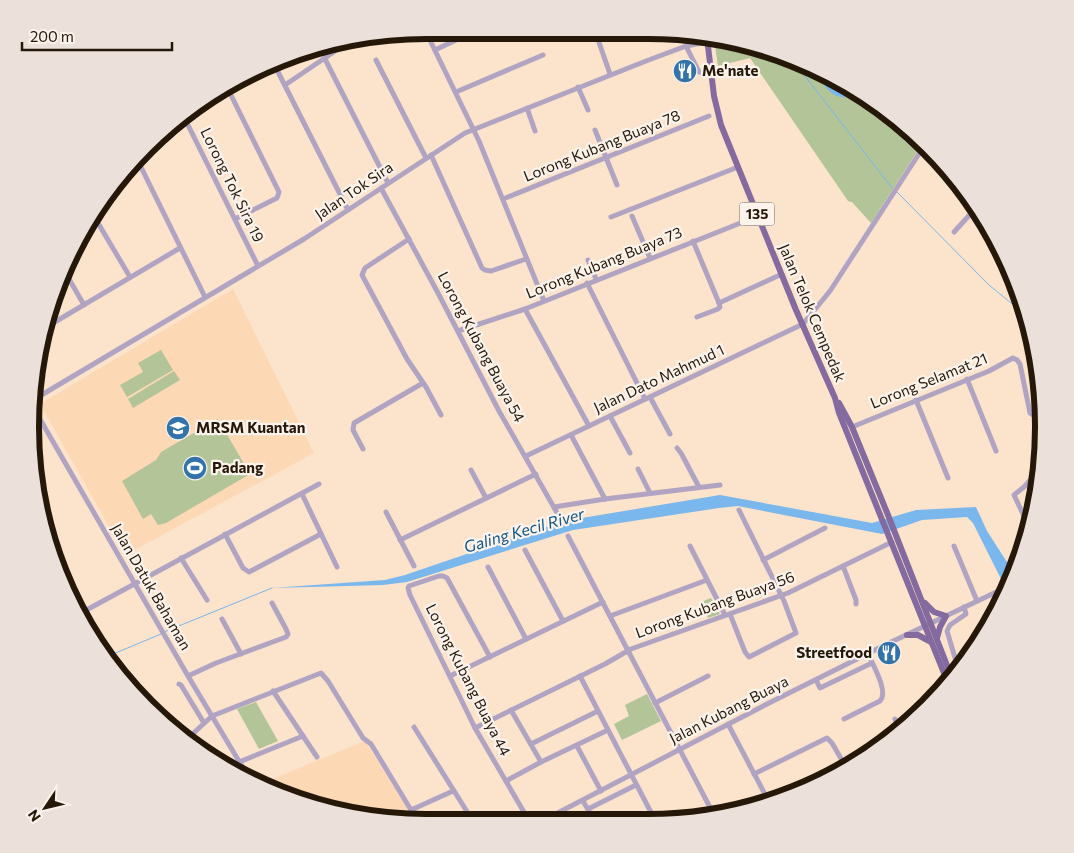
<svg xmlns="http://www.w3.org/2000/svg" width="1074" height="853" font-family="Commissioner,sans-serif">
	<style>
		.built { fill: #fdd8b5 }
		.green { fill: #b2c498 }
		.water { fill: #7ab7ed }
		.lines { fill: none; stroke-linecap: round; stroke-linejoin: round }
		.stream { stroke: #7ab7ed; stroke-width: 1 }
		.minor { stroke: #b1a4c2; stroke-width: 5 }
		.major { stroke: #846a9f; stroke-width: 6 }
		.labels { text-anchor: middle; stroke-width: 4.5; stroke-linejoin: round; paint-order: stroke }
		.shield { fill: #fcf3ec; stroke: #665a4d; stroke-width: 1 }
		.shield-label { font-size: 14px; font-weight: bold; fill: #261809 }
		.poi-label { font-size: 15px; font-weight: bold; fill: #261809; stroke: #fcf3ec; text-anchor: start }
		.street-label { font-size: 15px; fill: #261809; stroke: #fcf3ec }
		.water-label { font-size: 16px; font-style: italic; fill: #0f5587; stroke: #fcf3ec }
		.rim { fill: none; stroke: #261809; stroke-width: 6 }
	</style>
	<rect width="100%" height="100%" fill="#fbe3cc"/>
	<g class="built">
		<polygon points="233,289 314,453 125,555 40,404"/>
		<polygon points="365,741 409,811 396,816 349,815 278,794 270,780"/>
	</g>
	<g class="green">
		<polygon points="714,39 775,51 846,83 909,128 922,144 871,223 852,202 848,201 750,58 718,66"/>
		<polygon points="161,350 173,370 127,397 120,385 143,372 138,363"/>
		<polygon points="174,371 180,380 133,408 128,399"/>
		<polygon points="218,419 250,474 166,523 158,525 151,514 143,519 122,481 156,460 161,452"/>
		<polygon points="711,598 720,614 708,618 701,602"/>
		<polygon points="647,694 661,721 622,740 614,724 629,716 625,705"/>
		<polygon points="256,702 278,741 259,749 237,709"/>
	</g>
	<g class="water">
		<path d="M818 70 846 83 857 91V93C838 105 822 89 818 70Z"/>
		<polygon points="720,495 872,523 916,510 976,507 987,531 1014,573 1007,591 973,523 967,517 922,520 882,534 738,506 719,508 573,530 407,582 383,585 272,588 385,580 405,575 564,521"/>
	</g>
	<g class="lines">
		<g class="stream">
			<polyline points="791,58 892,188"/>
			<polyline points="897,192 989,285 1027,316"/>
			<polyline points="164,632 272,588"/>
			<polyline points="106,657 161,634"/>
		</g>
		<g class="minor">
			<polyline points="425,30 479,141 544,301"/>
			<polyline points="595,31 610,74"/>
			<polyline points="686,46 699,72 711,74"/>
			<polyline points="435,50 477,30"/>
			<polyline points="325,59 388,183"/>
			<polyline points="376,60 426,158"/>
			<polyline points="274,64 348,210"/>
			<polyline points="226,85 279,192 277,198 235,219"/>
			<polyline points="285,85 344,45"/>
			<polyline points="578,87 588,110"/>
			<polyline points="456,92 543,55"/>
			<polyline points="527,108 535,131"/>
			<polyline points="187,115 228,89"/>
			<polyline points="186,116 186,121 258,266"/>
			<polyline points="595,130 617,185"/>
			<polyline points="431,155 482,268 485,270 491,271 526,259"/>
			<polyline points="137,159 205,297"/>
			<polyline points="381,188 438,293 499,411 560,518"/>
			<polyline points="503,199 709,116"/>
			<polyline points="632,216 650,258"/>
			<polyline points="611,217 738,167"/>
			<polyline points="98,223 130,277"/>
			<polyline points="954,232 975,209"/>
			<polyline points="409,239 365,268 362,275 407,359 426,387 441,415"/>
			<polyline points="693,241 719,303"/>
			<polyline points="588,260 596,279"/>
			<polyline points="65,272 84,305"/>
			<polyline points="587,283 645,399"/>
			<polyline points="719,303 782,274"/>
			<polyline points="525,309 589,426"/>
			<polyline points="697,317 718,309 720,307 719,303"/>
			<polyline points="43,329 180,248"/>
			<polyline points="458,331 525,309 758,216"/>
			<polyline points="967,379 996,451"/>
			<polyline points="650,397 670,434"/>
			<polyline points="33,400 304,239 465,133 646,61 686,46 707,42"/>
			<polyline points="916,400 948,478"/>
			<polyline points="33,407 188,676 249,778"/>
			<polyline points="610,416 630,453"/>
			<polyline points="852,427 989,371 1013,358 1017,360 1020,364 1030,413 1033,415 1041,415 1042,417"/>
			<polyline points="571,435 605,499"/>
			<polyline points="677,448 681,453 699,487"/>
			<polyline points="363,449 353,430 354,423 423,383"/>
			<polyline points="526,456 803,324 830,291 924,146"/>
			<polyline points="638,469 650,493"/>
			<polyline points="471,470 486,498"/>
			<polyline points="302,494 337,567"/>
			<polyline points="554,507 605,499 720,485"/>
			<polyline points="386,512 414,566"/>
			<polyline points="1030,529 1014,495 1024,487 1041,468"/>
			<polyline points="225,534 243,568 249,572 321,534"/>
			<polyline points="568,536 714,815"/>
			<polyline points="400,540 536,474"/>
			<polyline points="690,546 725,615"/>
			<polyline points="954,546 977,601"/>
			<polyline points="525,550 563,621"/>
			<polyline points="181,558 207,600"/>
			<polyline points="763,560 825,528"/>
			<polyline points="843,566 856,600 856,604"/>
			<polyline points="488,567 526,639"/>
			<polyline points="79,614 319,484"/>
			<polyline points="730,614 745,652 749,657 796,633 784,601 739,510"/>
			<polyline points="610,616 707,580"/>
			<polyline points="222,619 241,654"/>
			<polyline points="490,657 447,578 443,576 439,576 409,586 408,588 410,595 475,728 528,819"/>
			<polyline points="959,671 947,631 950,625 966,614 964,607"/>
			<polyline points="188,676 216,663 286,637 288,634 286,629 272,603"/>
			<polyline points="450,676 603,602"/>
			<polyline points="580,676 656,822"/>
			<polyline points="816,680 820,688 872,663"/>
			<polyline points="179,684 181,685 204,723"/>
			<polyline points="273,691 317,757"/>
			<polyline points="655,703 708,676"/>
			<polyline points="511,710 541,762"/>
			<path d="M844 719 880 701C889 692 873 665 868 654"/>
			<polyline points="895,719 900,731"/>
			<polyline points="728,724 769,802"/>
			<polyline points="414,727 471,818"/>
			<polyline points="475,728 605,664 631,649 788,593 892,542"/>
			<polyline points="185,741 212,716 321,673 328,681 363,738 371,744 411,810 410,813 412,817"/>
			<polyline points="531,744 598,711"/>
			<polyline points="577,746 601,791"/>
			<polyline points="239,762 303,736"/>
			<polyline points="754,774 827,738 832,743 847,769"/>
			<polyline points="506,781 541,762 608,730"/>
			<polyline points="583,801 594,820"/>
			<polyline points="588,809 636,785"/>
			<polyline points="411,810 453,791"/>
			<polyline points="546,819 769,703 887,644 1009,586"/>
		</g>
		<g class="major">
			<polyline points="707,38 714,96 721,125 796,310 835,398 839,413 948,683"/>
			<polyline points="839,403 852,427 888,515 952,678"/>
			<polyline points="925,603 934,612 946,616 940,627 937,638"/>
			<polyline points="907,635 918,635 931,642"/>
		</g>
	</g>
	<defs>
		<g id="restaurant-disc" transform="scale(1.25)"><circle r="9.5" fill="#3274aa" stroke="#fcf3ec"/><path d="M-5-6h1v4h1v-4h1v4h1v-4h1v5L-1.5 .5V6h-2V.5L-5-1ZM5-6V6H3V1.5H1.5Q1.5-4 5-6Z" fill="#fff"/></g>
		<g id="school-disc" transform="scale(1.25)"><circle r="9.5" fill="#3274aa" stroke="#fcf3ec"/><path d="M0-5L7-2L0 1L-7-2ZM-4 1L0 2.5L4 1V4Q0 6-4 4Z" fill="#fff"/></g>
		<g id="stadium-disc" transform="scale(1.25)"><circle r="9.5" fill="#3274aa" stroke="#fcf3ec"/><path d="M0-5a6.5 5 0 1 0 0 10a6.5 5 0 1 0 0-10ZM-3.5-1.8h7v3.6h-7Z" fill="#fff"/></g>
	</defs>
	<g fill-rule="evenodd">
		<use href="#restaurant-disc" x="685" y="71"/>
		<use href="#school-disc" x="178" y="428"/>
		<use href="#stadium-disc" x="195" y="468"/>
		<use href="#restaurant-disc" x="889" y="653"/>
	</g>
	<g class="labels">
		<rect class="shield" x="739.5" y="202.5" width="35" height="23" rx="4"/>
		<g class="shield-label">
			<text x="757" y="219">135</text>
		</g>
		<g class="poi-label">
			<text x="702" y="76">Me'nate</text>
			<text x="196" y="433">MRSM Kuantan</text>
			<text x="212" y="473">Padang</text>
			<text x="872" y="658" text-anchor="end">Streetfood</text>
		</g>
		<g class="street-label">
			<text transform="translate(602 146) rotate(-22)" y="5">Lorong Kubang Buaya 78</text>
			<text transform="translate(232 185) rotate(64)" y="5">Lorong Tok Sira 19</text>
			<text transform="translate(354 191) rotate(-34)" y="5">Jalan Tok Sira</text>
			<text transform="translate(604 263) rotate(-22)" y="5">Lorong Kubang Buaya 73</text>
			<text transform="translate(812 313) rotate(67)" y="5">Jalan Telok Cempedak</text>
			<text transform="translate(481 347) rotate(62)" y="5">Lorong Kubang Buaya 54</text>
			<text transform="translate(659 379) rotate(-25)" y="5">Jalan Dato Mahmud 1</text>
			<text transform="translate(929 381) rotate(-22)" y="5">Lorong Selamat 21</text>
			<text transform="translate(151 587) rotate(60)" y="5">Jalan Datuk Bahaman</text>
			<text transform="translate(715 605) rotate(-20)" y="5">Lorong Kubang Buaya 56</text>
			<text transform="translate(468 680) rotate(63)" y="5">Lorong Kubang Buaya 44</text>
			<text transform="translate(729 710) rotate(-27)" y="5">Jalan Kubang Buaya</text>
		</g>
		<g class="water-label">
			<text transform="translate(524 530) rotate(-16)" y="6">Galing Kecil River</text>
		</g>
	</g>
	<path d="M0 0H1074V853H0ZM426 39H648A387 387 0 0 1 1035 426V427A387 387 0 0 1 648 814H426A387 387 0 0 1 39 427V426A387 387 0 0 1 426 39Z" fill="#ebe1da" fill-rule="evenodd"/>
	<path class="rim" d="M426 39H648A387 387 0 0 1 1035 426V427A387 387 0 0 1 648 814H426A387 387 0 0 1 39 427V426A387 387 0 0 1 426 39Z"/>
	<g transform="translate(45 808) rotate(235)" stroke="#fcf3ec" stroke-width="4" paint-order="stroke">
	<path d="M0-4L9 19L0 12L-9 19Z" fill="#261809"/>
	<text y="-8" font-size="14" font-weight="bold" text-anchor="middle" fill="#261809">N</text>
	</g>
	<path d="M22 42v8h150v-8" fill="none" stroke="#261809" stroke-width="2.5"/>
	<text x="30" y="42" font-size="15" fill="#261809" stroke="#fcf3ec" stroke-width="4" paint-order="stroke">200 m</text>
</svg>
